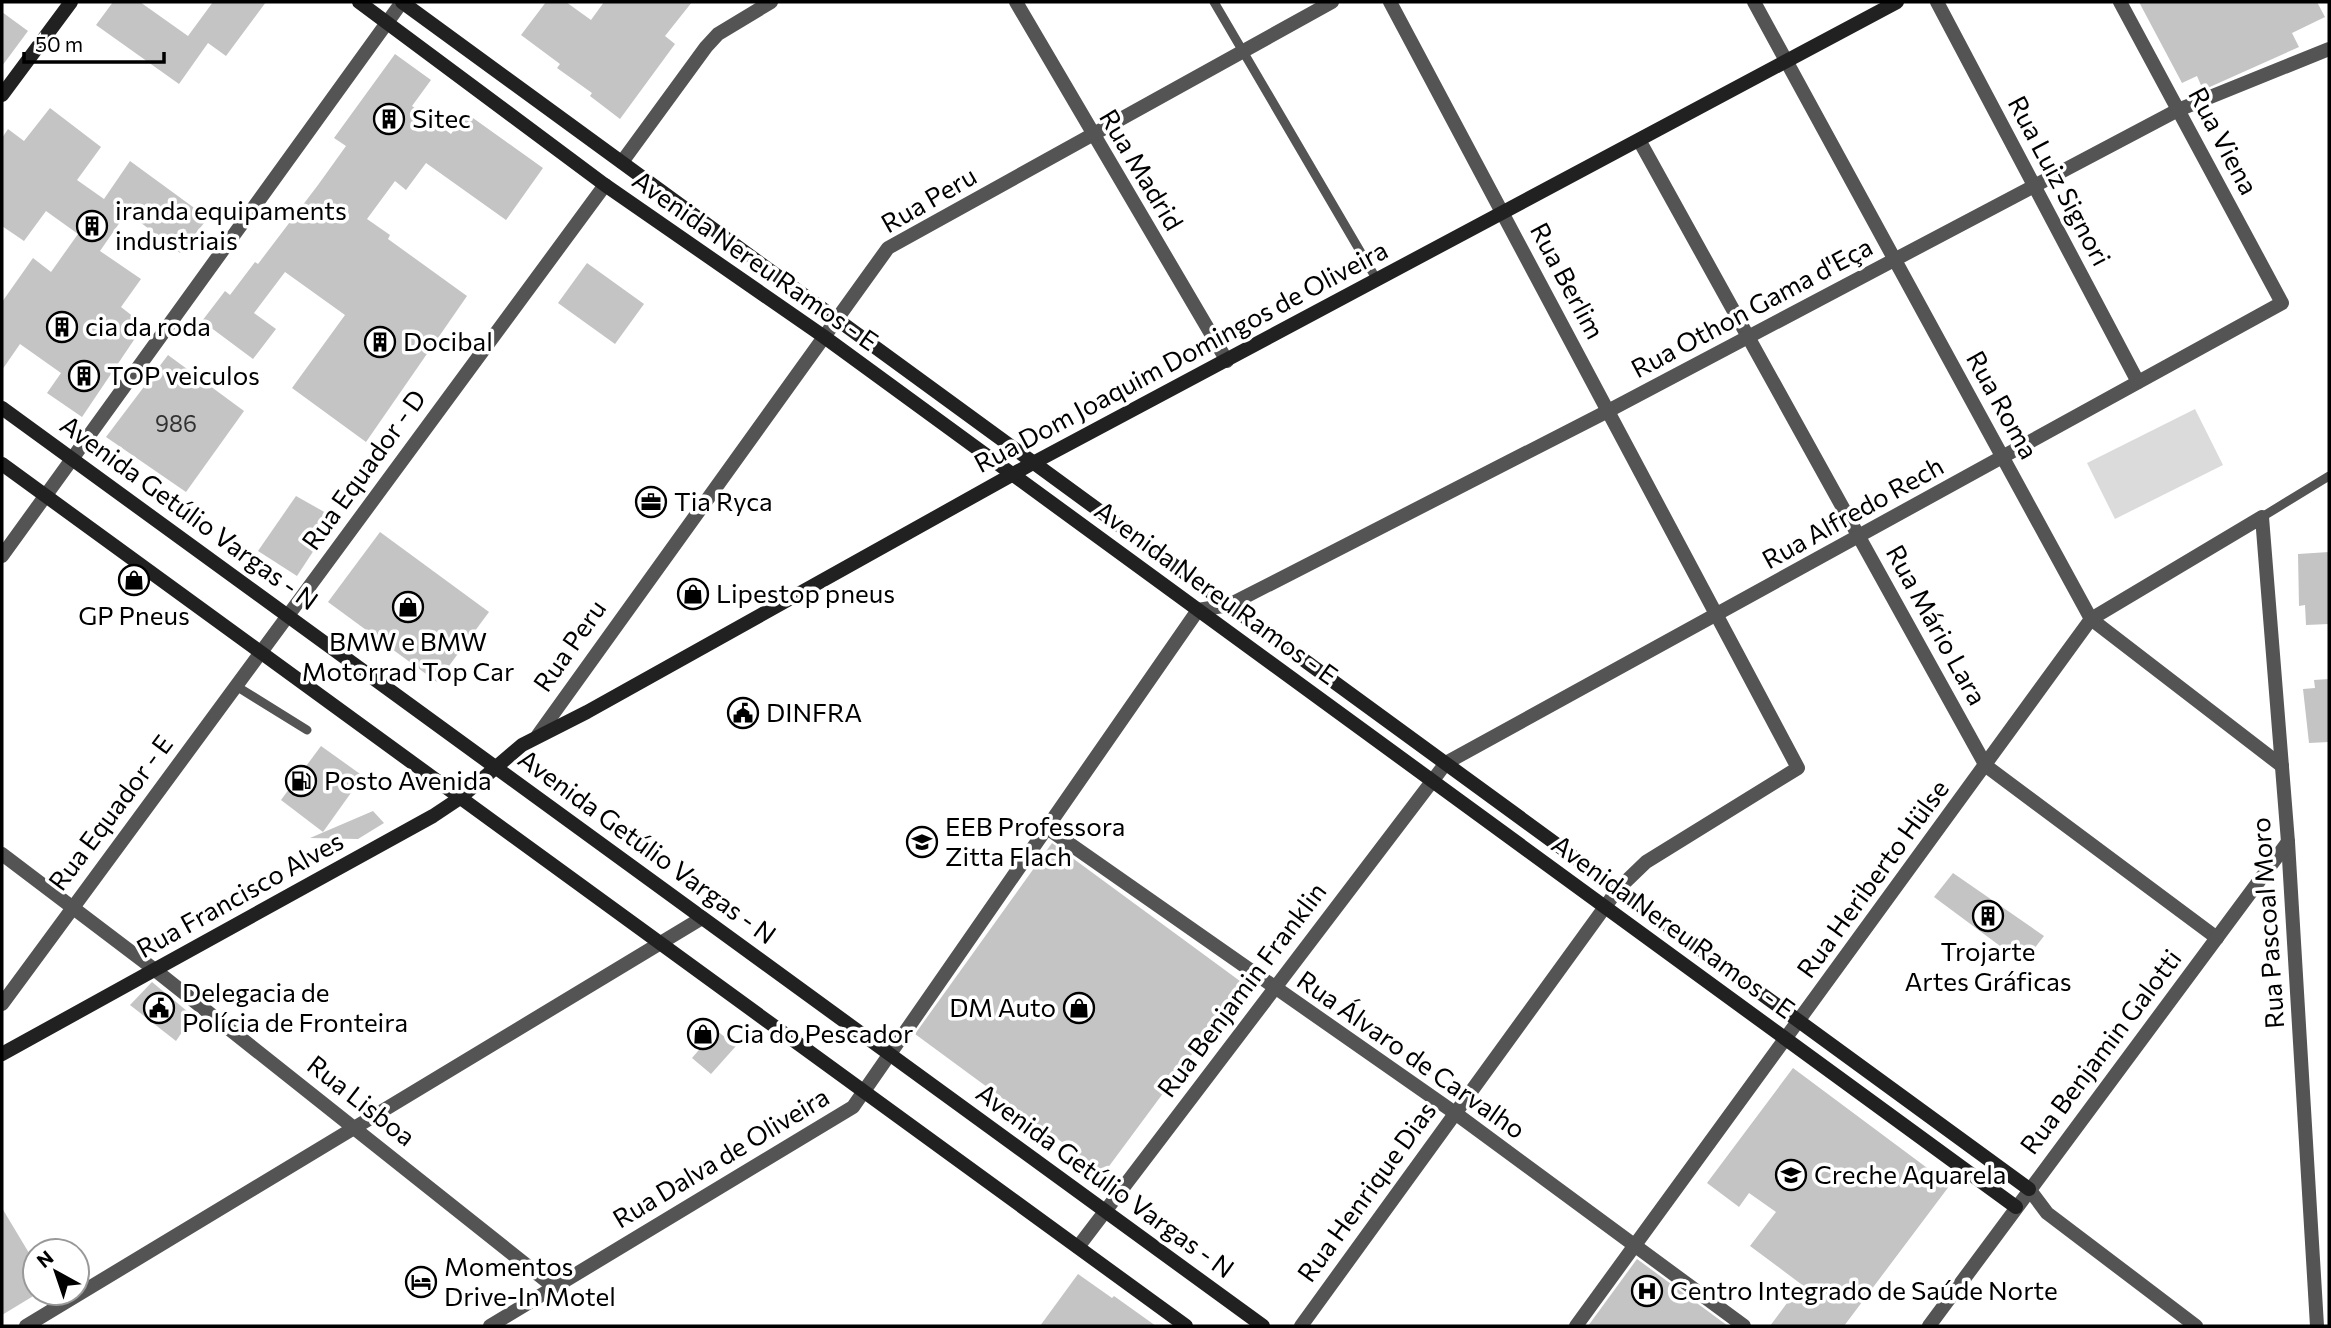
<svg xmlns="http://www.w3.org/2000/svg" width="2331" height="1328" font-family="Commissioner,sans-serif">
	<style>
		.green { fill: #dbdbdb }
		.building { fill: #c4c4c4 }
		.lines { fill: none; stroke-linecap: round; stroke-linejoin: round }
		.lane { stroke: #545454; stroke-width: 9 }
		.street { stroke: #545454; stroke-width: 14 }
		.secondary { stroke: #212121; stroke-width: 14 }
		.labels { text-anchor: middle; stroke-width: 7; stroke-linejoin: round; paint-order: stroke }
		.number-label { font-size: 23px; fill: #313131 }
		.poi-label { font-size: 26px; fill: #000; stroke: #fff; text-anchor: start }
		.street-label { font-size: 26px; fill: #000; stroke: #fff }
	</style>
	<rect width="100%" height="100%" fill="#fff"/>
	<polygon class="green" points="2195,409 2223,465 2115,519 2087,463"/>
	<g class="building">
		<polygon points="113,2 140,2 188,36 213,2 266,2 226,56 208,43 179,84 96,25"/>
		<polygon points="546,2 566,2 591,20 604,2 692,2 665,36 675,44 620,119 590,96 592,93 557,68 560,64 521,35"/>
		<polygon points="2139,2 2317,2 2325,17 2292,33 2299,47 2203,90 2197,76 2182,83"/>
		<polygon points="2,12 28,31 2,66"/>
		<polygon points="395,54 431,80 412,106 451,134 466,113 543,168 506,220 426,163 406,190 395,181 367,219 390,235 388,239 467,296 366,442 292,388 345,315 285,272 254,313 276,329 253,359 202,321 225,291 230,295 255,262 258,264 318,185 346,146 334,138"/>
		<polygon points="50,108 101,147 77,180 104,199 130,161 208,218 180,253 127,212 100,251 141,279 121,307 144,325 82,417 47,393 61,373 20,344 2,370 2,302 33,258 51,272 78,234 46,211 24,241 2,226 2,138 8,129 24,141"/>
		<polygon points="587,263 644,304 615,344 558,303"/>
		<polygon points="168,355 244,411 186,492 106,437"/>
		<polygon points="296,496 335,518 297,576 258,551"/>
		<polygon points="380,532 489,612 437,682 328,602"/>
		<polygon points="2329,552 2329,624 2306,625 2305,605 2299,606 2298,554"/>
		<polygon points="2329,679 2329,742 2309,743 2303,689 2315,688 2314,680"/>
		<polygon points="321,746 363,776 323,832 281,800"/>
		<polygon points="373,811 384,823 358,839 310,838"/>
		<polygon points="1052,843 1244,984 1104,1173 915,1034"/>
		<polygon points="1953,873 2044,936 2023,963 1934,897"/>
		<polygon points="152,982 193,1016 176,1041 130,1005"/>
		<polygon points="716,1030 736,1046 711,1074 692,1058"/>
		<polygon points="1793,1068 1950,1185 1844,1326 1770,1326 1801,1284 1750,1246 1776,1212 1749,1193 1739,1207 1707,1183"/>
		<polygon points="2,1208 35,1263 35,1295 2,1315"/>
		<polygon points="1637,1259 1728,1326 1588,1326"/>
		<polygon points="1078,1274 1112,1298 1114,1296 1156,1326 1040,1326"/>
	</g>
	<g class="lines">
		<g class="lane">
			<polyline points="1214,2 1377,280"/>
			<polyline points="2262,517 2329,476"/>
			<polyline points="236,686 307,730"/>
		</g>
		<g class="street">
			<polyline points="1016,2 1227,361"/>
			<polyline points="1754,2 2091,619 2282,766"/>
			<polyline points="1937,2 2138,382"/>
			<polyline points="1639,140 1986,766 2217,938"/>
			<polyline points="622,162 706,47 718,34 771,2"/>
			<polyline points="2,556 402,2"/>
			<polyline points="538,735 888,248 1332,2"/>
			<polyline points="1047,828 1455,1113 1744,1326"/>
			<polyline points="2,854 155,970 554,1287"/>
			<polyline points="2,1004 605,185"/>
			<polyline points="2029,1189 2047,1213 2196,1326"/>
			<polyline points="1078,1247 1446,763 2282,303 2120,2"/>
			<polyline points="26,1326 702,918"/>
			<polyline points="490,1326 853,1107 1198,610 1229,605 1608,411 2178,110 2329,49"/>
			<polyline points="1301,1326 1618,889 1646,862 1798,768 1390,2"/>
			<polyline points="1576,1326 2091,619 2262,517 2288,842 2317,1326"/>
			<polyline points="1929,1326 2288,842"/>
		</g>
		<g class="secondary">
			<polyline points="359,2 605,185 823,336 2016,1207"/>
			<polyline points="402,2 2029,1189"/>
			<polyline points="2,95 71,2"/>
			<polyline points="2,408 1263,1326"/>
			<polyline points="2,464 1186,1326"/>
			<polyline points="2,1054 433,816 460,798 522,745 587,712 1033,463 1897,2"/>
		</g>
	</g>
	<defs>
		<g id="building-ring" transform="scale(1.575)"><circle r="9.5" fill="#fff" stroke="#000" stroke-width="1.5"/><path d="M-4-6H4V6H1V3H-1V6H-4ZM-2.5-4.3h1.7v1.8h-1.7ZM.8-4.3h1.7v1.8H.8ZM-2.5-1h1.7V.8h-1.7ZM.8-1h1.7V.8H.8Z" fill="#000"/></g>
		<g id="office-ring" transform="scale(1.575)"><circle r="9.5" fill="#fff" stroke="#000" stroke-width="1.5"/><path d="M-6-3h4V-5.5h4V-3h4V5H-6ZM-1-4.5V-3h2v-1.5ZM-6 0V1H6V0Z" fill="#000"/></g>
		<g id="shop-ring" transform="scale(1.575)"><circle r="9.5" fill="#fff" stroke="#000" stroke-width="1.5"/><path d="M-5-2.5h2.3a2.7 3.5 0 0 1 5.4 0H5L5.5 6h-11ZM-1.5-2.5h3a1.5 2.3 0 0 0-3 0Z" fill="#000"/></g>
		<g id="civic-ring" transform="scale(1.575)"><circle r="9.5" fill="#fff" stroke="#000" stroke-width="1.5"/><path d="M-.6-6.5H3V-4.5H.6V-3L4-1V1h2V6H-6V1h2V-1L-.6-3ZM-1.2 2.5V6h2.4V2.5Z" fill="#000"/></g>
		<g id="fuel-ring" transform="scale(1.575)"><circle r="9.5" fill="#fff" stroke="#000" stroke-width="1.5"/><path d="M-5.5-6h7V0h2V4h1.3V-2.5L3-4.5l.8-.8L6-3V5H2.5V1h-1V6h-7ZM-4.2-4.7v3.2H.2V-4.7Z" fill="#000"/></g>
		<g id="school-ring" transform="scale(1.575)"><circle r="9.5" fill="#fff" stroke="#000" stroke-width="1.5"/><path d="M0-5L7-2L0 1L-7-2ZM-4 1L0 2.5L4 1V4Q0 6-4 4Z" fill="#000"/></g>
		<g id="hotel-ring" transform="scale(1.575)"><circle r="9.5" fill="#fff" stroke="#000" stroke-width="1.5"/><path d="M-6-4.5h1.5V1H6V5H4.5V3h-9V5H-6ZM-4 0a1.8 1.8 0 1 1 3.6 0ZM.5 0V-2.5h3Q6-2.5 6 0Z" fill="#000"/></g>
		<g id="hospital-ring" transform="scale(1.575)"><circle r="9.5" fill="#fff" stroke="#000" stroke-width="1.5"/><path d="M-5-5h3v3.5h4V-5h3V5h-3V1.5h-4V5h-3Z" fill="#000"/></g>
	</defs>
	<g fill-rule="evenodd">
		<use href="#building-ring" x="389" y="119"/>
		<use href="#building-ring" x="92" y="226"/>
		<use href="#building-ring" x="62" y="327"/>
		<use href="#building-ring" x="380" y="342"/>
		<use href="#building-ring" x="84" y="376"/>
		<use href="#office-ring" x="651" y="502"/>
		<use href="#shop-ring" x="134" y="580"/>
		<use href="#shop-ring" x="693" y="594"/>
		<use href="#shop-ring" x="408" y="607"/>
		<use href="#civic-ring" x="743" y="713"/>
		<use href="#fuel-ring" x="301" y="781"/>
		<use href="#school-ring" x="922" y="842"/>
		<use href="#building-ring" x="1988" y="916"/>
		<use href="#civic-ring" x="159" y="1008"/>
		<use href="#shop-ring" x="1079" y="1008"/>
		<use href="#shop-ring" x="703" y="1034"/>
		<use href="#school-ring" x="1791" y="1175"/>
		<use href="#hotel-ring" x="421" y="1282"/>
		<use href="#hospital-ring" x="1647" y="1291"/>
	</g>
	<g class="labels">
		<g class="number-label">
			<text x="176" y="432">986</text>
		</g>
		<g class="poi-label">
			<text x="412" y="128">Sitec</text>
			<text x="115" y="220">iranda equipaments<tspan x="115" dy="30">industriais</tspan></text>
			<text x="85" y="336">cia da roda</text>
			<text x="403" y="351">Docibal</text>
			<text x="107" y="385">TOP veiculos</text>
			<text x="674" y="511">Tia Ryca</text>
			<text x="716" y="603">Lipestop pneus</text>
			<text x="134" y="625" text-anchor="middle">GP Pneus</text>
			<text x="408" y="651" text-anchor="middle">BMW e BMW<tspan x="408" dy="30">Motorrad Top Car</tspan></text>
			<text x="766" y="722">DINFRA</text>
			<text x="324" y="790">Posto Avenida</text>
			<text x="945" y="836">EEB Professora<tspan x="945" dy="30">Zitta Flach</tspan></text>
			<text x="1988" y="961" text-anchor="middle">Trojarte<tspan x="1988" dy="30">Artes Gráficas</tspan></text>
			<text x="182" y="1002">Delegacia de<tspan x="182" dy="30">Polícia de Fronteira</tspan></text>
			<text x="1056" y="1017" text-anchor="end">DM Auto</text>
			<text x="726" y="1043">Cia do Pescador</text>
			<text x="1814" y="1184">Creche Aquarela</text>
			<text x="444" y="1276">Momentos<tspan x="444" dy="30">Drive-In Motel</tspan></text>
			<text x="1670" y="1300">Centro Integrado de Saúde Norte</text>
		</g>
		<g class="street-label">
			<text transform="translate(2223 141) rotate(62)" y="9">Rua Viena</text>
			<text transform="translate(1141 170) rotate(59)" y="9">Rua Madrid</text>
			<text transform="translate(2059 181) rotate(62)" y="9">Rua Luiz Signori</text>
			<text transform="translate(929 200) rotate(-30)" y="9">Rua Peru</text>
			<text transform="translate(755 261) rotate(35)" y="9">Avenida Nereu Ramos - E</text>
			<text transform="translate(1567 281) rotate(62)" y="9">Rua Berlim</text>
			<text transform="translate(1752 308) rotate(-28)" y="9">Rua Othon Gama d'Eça</text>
			<text transform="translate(1181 357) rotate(-28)" y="9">Rua Dom Joaquim Domingos de Oliveira</text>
			<text transform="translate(2002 405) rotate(61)" y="9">Rua Roma</text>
			<text transform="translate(364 470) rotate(-54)" y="9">Rua Equador - D</text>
			<text transform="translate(189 513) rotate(36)" y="9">Avenida Getúlio Vargas - N</text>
			<text transform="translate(1853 513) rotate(-29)" y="9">Rua Alfredo Rech</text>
			<text transform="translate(1216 593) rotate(36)" y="9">Avenida Nereu Ramos - E</text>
			<text transform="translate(1936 625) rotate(61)" y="9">Rua Mário Lara</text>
			<text transform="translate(570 646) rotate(-55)" y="9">Rua Peru</text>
			<text transform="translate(111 813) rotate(-53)" y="9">Rua Equador - E</text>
			<text transform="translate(647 847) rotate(36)" y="9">Avenida Getúlio Vargas - N</text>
			<text transform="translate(1873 879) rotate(-54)" y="9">Rua Heriberto Hülse</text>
			<text transform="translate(240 895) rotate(-29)" y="9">Rua Francisco Alves</text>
			<text transform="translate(2268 923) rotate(-94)" y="9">Rua Pascoal Moro</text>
			<text transform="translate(1673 927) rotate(36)" y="9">Avenida Nereu Ramos - E</text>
			<text transform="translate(1242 990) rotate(-53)" y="9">Rua Benjamin Franklin</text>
			<text transform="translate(2101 1052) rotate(-53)" y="9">Rua Benjamin Galotti</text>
			<text transform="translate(1411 1055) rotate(35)" y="9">Rua Álvaro de Carvalho</text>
			<text transform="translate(361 1101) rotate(38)" y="9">Rua Lisboa</text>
			<text transform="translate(721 1158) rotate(-31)" y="9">Rua Dalva de Oliveira</text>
			<text transform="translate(1105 1181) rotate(36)" y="9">Avenida Getúlio Vargas - N</text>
			<text transform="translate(1367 1192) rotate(-54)" y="9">Rua Henrique Dias</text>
		</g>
	</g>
	<rect width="2331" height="1328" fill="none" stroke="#000000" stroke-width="7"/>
	<g transform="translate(56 1272) rotate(320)"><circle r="33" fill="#ffffff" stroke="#999999" stroke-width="2"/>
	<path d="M0-5L12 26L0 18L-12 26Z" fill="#000000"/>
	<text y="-10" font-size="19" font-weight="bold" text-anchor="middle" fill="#000000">N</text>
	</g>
	<path d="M24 52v10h140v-10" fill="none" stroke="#000000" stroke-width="3.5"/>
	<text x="35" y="52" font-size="21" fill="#000000" stroke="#ffffff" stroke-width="5" paint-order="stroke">50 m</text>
</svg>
